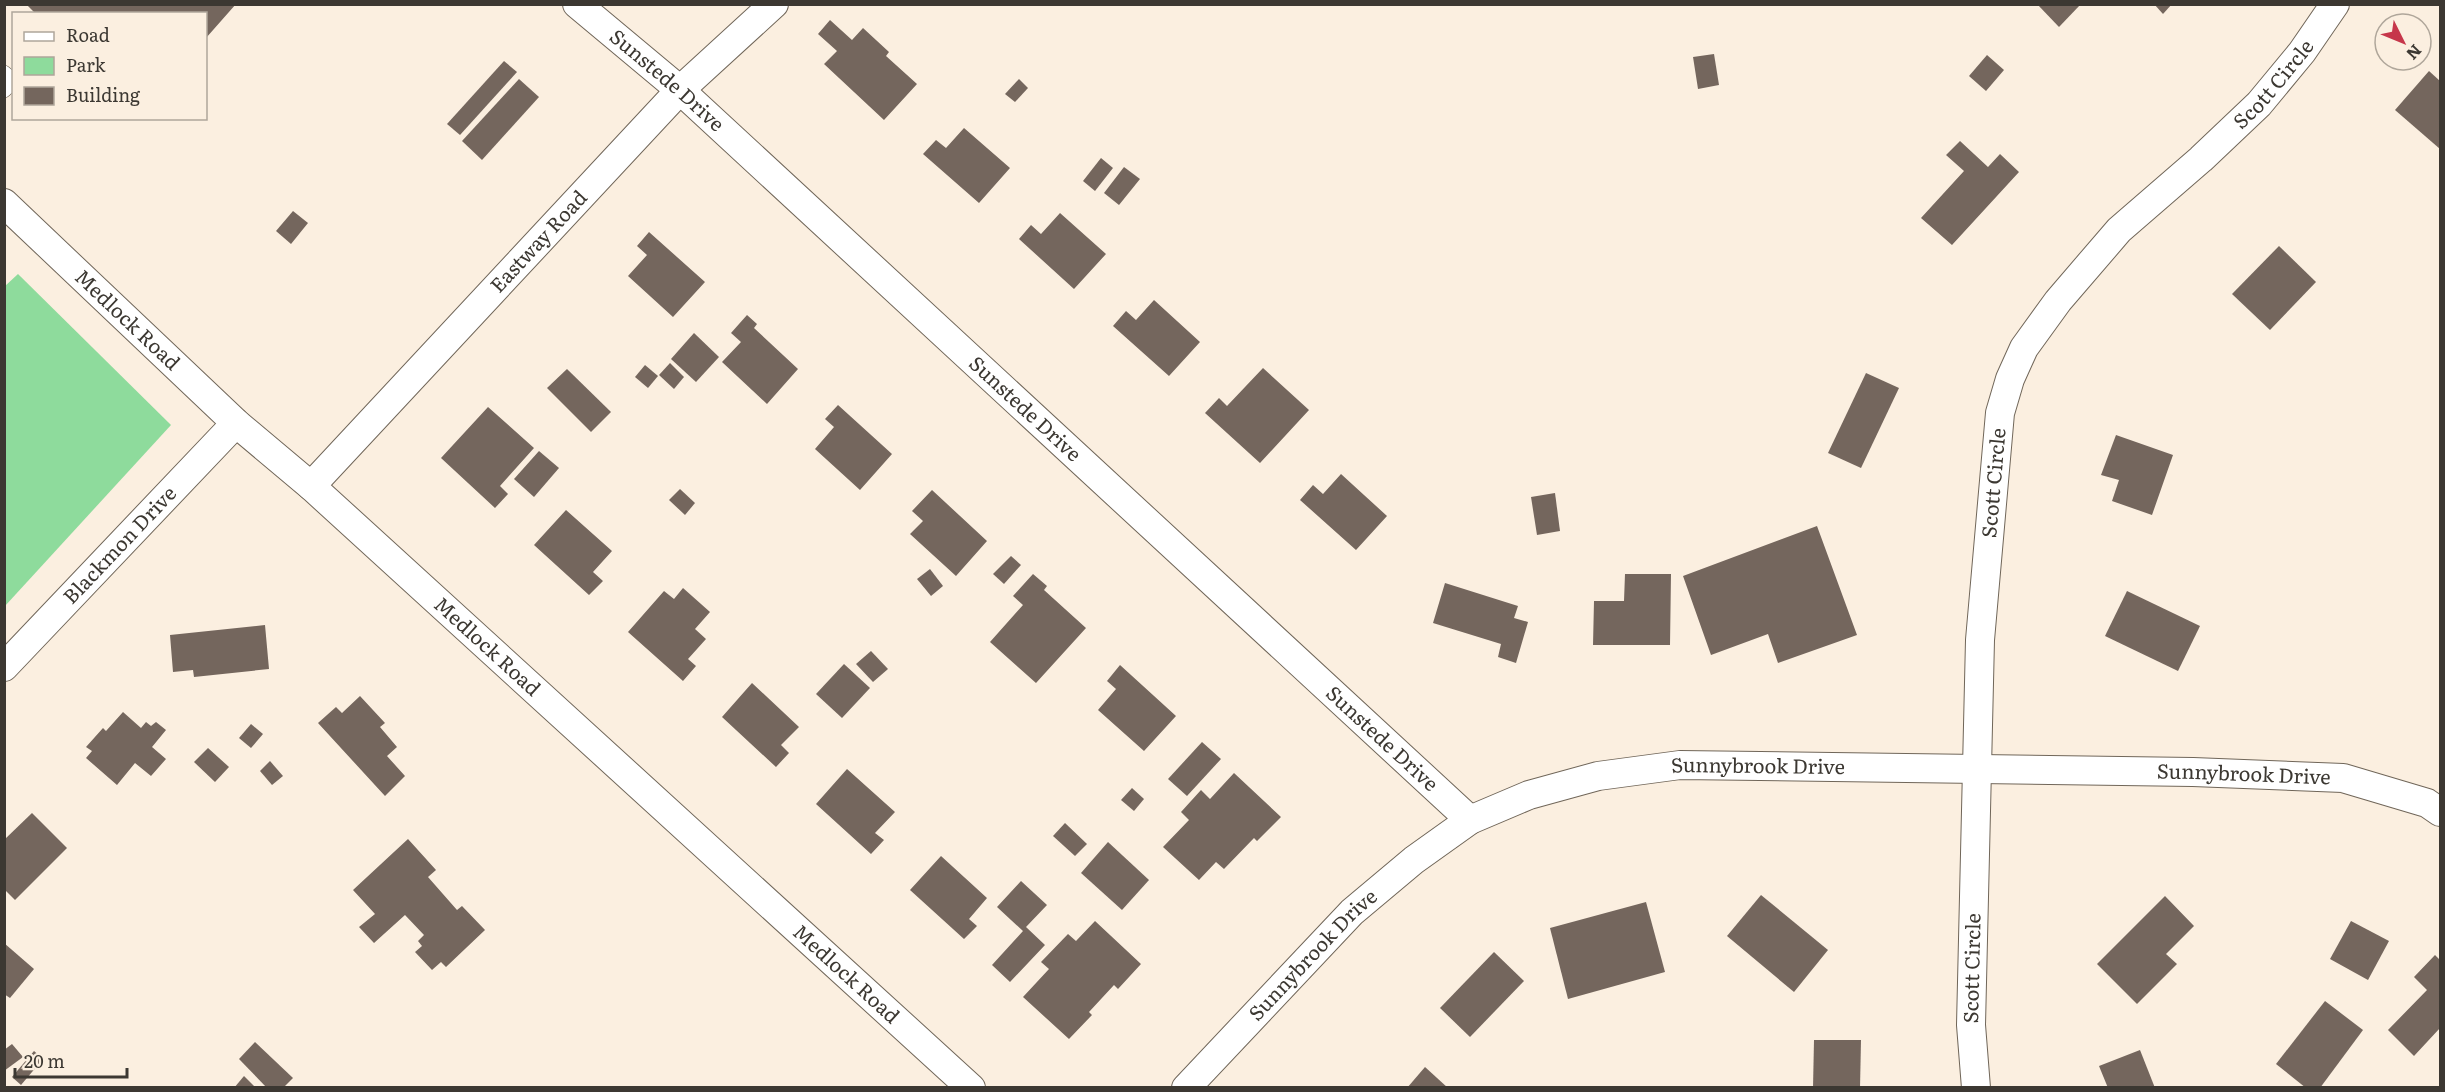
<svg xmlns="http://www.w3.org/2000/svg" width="2445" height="1092" font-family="Literata,serif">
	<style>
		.green { fill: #8edb9c }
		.building { fill: #74665d }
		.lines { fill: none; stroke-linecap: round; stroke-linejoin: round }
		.lane-casing { stroke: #706659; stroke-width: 16 }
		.street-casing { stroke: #706659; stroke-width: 30 }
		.lane { stroke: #fff; stroke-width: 15 }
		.street { stroke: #fff; stroke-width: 28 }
		.labels { text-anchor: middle; stroke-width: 6; stroke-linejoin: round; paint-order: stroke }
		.street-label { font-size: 20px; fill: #3c3832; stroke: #fbefe0 }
	</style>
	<rect width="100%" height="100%" fill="#fbefe0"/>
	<polygon class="green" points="18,274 171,425 5,606 4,287"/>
	<g class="building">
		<polygon points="26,4 236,4 206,38 206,14 36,14"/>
		<polygon points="2037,4 2081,4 2059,27"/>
		<polygon points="2154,4 2172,4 2163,14"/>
		<polygon points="830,20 852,40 863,28 889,52 886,56 917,84 884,120 824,64 837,51 818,34"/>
		<polygon points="1714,54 1719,85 1698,89 1693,57"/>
		<polygon points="1987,55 2004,70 1986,91 1969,76"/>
		<polygon points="504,61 517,72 460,135 447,124"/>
		<polygon points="2429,71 2440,81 2440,149 2395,110"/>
		<polygon points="519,79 539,97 482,160 462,141"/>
		<polygon points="1019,79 1028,88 1015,102 1005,94"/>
		<polygon points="964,128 1010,168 979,203 923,154 936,140 946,148"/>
		<polygon points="1960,141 1988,167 2000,154 2019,172 1952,245 1921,218 1964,171 1946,155"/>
		<polygon points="1101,158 1113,168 1095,191 1083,181"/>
		<polygon points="1124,167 1140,179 1119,205 1104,193"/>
		<polygon points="293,211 308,223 291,244 276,231"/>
		<polygon points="1060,213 1106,254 1074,289 1019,239 1031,225 1041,234"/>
		<polygon points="649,232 705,282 673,317 628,276 647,255 637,246"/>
		<polygon points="2279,246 2316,282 2270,330 2232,294"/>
		<polygon points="1154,300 1200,342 1169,376 1113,326 1126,311 1136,320"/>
		<polygon points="747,315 757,324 754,328 798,369 767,404 722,362 741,342 731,333"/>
		<polygon points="694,333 719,357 696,382 671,359"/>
		<polygon points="670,363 684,377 674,389 659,375"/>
		<polygon points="645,365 658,376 648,388 635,377"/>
		<polygon points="1263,368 1309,410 1260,463 1205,413 1219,398 1227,406"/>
		<polygon points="567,369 611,412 591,432 547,388"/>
		<polygon points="1866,373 1899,388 1861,468 1828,453"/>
		<polygon points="838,405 892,454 860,490 815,449 834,427 825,419"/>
		<polygon points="488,407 534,448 500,486 508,494 495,508 441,458"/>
		<polygon points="2116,435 2173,455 2152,515 2112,501 2119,480 2101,475"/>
		<polygon points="539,451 559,468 534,497 514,479"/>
		<polygon points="1341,474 1387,516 1356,550 1300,500 1313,485 1323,494"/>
		<polygon points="680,489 695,503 685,515 669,500"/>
		<polygon points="932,490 987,541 956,576 910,534 923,521 912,511"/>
		<polygon points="1555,493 1560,531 1537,535 1531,497"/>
		<polygon points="566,510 612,551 593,572 603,581 589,595 534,545"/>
		<polygon points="1817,526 1857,635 1778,663 1768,634 1711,655 1683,576"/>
		<polygon points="1011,556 1021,565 1004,584 993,574"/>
		<polygon points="930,569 943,586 931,596 917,579"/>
		<polygon points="1033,574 1047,586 1044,590 1086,628 1036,683 990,642 1023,605 1013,596"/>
		<polygon points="1625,574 1671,574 1670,645 1593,645 1594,601 1624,601"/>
		<polygon points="1445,583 1518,606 1514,618 1528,622 1516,663 1498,657 1501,644 1433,623"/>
		<polygon points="683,588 710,612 695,629 706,639 688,659 696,666 683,681 628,632 664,591 674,599"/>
		<polygon points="2127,591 2200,626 2178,671 2105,636"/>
		<polygon points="265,625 269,669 194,677 193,670 173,672 170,635"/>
		<polygon points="871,651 888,669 873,682 856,664"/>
		<polygon points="844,664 870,688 842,718 816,694"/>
		<polygon points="1120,665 1176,716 1144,751 1098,710 1116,689 1107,681"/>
		<polygon points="752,683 799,727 781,745 789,753 776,767 722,717"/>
		<polygon points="360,696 385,723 380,727 397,747 387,756 405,776 385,796 318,723 336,707 342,713"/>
		<polygon points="123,712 141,728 146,722 151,726 156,722 166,730 152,747 166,759 151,776 135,763 117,785 86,758 92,751 86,747 103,728 106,731"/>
		<polygon points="251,724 263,734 251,748 239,738"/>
		<polygon points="1202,742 1221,759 1187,796 1168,779"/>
		<polygon points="208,748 229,767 215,782 194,762"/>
		<polygon points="270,761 283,776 272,785 260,771"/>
		<polygon points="847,769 895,812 875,833 884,840 871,854 816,804"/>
		<polygon points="1234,773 1281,817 1257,841 1254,838 1224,869 1216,862 1199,880 1163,847 1189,820 1181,812 1201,790 1210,799"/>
		<polygon points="1132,788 1144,799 1134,811 1121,800"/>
		<polygon points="32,813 67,848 15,900 4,889 4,840"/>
		<polygon points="1065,823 1087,844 1075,856 1053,836"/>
		<polygon points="408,839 436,870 428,877 457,910 462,906 485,930 446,967 441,962 432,970 415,952 422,946 418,941 424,935 405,915 374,943 359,927 375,914 353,890"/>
		<polygon points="1108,842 1149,880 1122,910 1081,873"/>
		<polygon points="941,856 987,898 969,919 977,926 964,939 910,890"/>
		<polygon points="1021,881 1047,905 1026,927 1045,945 1010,982 992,965 1023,931 997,907"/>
		<polygon points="1761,895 1828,950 1794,992 1727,936"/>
		<polygon points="2165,896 2194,926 2166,954 2177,964 2137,1004 2097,964"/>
		<polygon points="1646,902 1665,972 1568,999 1550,928"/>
		<polygon points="1095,921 1141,964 1118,989 1114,985 1089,1012 1092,1015 1069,1039 1023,997 1049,969 1041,962 1068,934 1076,941"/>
		<polygon points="2351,921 2389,941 2368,980 2330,959"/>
		<polygon points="4,943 34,969 10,998 4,994"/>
		<polygon points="1494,952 1524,981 1470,1037 1440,1008"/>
		<polygon points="2435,955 2440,960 2440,1028 2414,1056 2388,1030 2427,990 2414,977"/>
		<polygon points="2325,1001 2363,1030 2320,1088 2306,1088 2276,1064"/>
		<polygon points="1814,1040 1861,1040 1860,1088 1813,1088"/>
		<polygon points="255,1042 293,1078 283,1088 267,1088 239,1059"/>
		<polygon points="12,1044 23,1057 4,1071 4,1050"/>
		<polygon points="2140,1050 2155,1088 2108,1088 2099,1066"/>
		<polygon points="34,1051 43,1059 21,1085 12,1077"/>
		<polygon points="1425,1067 1448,1088 1407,1088"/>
		<polygon points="244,1076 256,1088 234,1088"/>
	</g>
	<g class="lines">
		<g class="lane-casing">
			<polyline id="lane" points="4,73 13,81 4,90"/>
		</g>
		<g class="street-casing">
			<g id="street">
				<path id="s1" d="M577 4 680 90 1470 820"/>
				<path id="s2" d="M4 203 236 423 311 486 971 1088"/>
				<path id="s3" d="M311 486 680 90 774 4"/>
				<path id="s4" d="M4 667 236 423"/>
				<path id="s5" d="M1186 1088 1352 912 1414 860 1470 820 1529 795 1598 776 1680 765 2193 772 2343 778 2427 803 2440 812"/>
				<path id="s6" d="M1976 1088 1971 1025 1980 640 2000 413 2010 379 2024 348 2058 301 2119 230 2201 159 2259 104 2302 52 2335 4"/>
			</g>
		</g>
		<use href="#lane" class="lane"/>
		<use href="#street" class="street"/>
	</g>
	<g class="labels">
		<g class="street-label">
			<text dy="7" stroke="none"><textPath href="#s1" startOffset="118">Sunstede Drive</textPath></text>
			<text dy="7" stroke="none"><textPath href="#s6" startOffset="1110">Scott Circle</textPath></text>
			<text dy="7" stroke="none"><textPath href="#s3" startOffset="334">Eastway Road</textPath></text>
			<text dy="7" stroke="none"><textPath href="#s2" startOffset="170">Medlock Road</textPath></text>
			<text dy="7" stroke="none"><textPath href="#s1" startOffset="604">Sunstede Drive</textPath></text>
			<text dy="7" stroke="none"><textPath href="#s6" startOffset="606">Scott Circle</textPath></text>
			<text dy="7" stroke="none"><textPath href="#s4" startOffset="168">Blackmon Drive</textPath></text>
			<text dy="7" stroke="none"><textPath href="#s2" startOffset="656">Medlock Road</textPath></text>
			<text dy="7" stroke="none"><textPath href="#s1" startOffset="1090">Sunstede Drive</textPath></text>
			<text dy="7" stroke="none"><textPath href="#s5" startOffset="688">Sunnybrook Drive</textPath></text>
			<text dy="7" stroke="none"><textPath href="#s5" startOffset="1174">Sunnybrook Drive</textPath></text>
			<text dy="7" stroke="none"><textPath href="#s5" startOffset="184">Sunnybrook Drive</textPath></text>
			<text dy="7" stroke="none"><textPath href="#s6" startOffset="120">Scott Circle</textPath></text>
			<text dy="7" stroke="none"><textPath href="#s2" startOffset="1142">Medlock Road</textPath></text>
		</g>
	</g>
	<rect width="2445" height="1092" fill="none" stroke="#3c3832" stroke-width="12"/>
	<rect x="12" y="12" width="195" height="108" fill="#fbefe0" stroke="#afa69a" stroke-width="1.5"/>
	<rect x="24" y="32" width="30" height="9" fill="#ffffff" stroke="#afa69a" stroke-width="1.5"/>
	<text x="66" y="42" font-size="18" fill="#3c3832">Road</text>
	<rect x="24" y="57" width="30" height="18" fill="#8edb9c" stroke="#afa69a" stroke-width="1.5"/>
	<text x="66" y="72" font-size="18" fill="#3c3832">Park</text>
	<rect x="24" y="87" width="30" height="18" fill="#74665d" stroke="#afa69a" stroke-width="1.5"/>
	<text x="66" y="102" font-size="18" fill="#3c3832">Building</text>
	<g transform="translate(2403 42) rotate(133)"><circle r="28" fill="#fbefe0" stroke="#afa69a" stroke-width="1.5"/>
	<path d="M0-4.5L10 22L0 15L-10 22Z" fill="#c6364a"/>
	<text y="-9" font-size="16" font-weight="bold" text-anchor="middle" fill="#3c3832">N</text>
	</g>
	<path d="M15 1068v9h112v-9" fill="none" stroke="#3c3832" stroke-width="3"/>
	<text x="24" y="1068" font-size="18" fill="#3c3832" stroke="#fbefe0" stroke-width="4.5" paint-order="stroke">20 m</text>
</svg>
